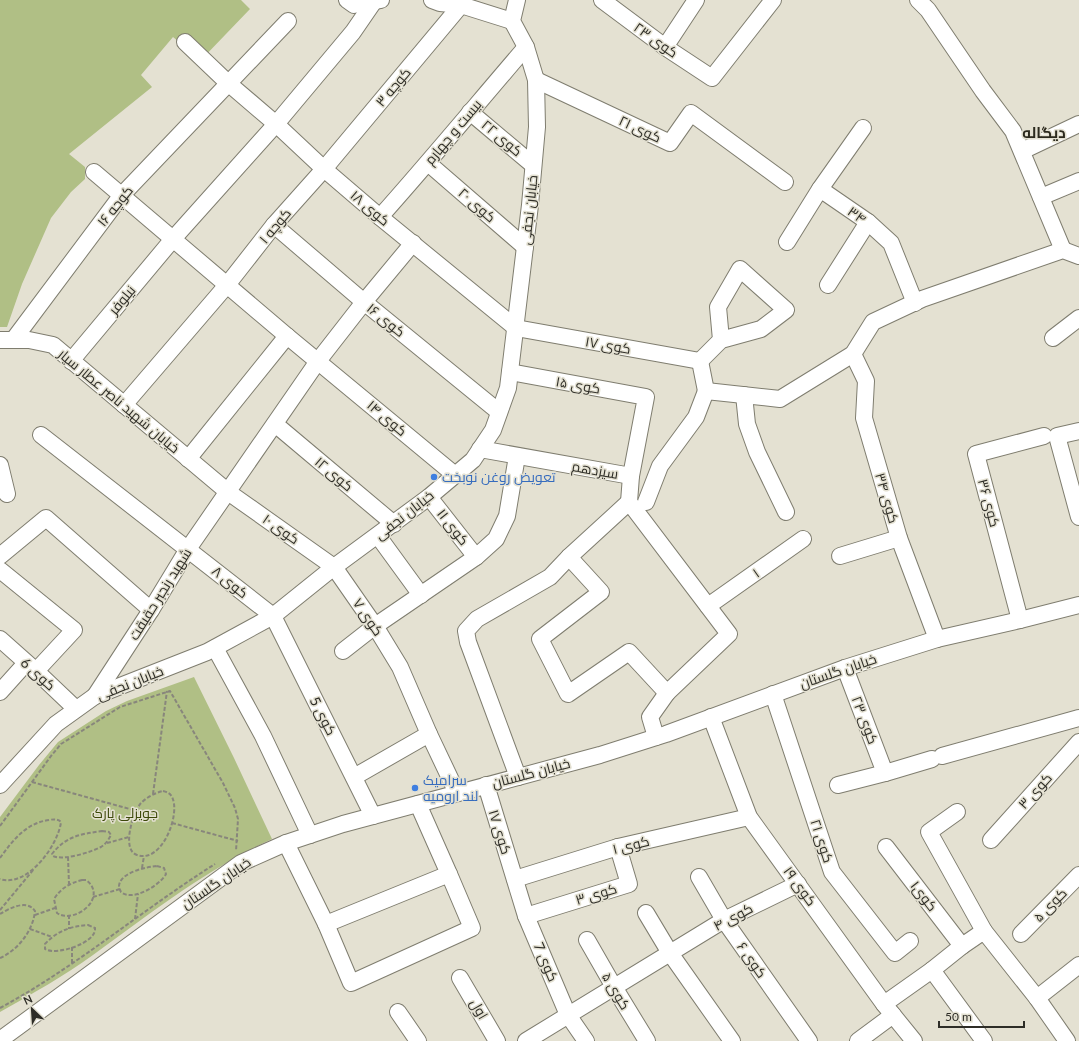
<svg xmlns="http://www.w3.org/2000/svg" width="1079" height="1041" font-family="Lato,Cairo,sans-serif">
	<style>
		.green { fill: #b0bf85 }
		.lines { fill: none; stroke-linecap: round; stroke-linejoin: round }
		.minor-casing { stroke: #7f7d6f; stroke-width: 18 }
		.path { stroke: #88867c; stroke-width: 2; stroke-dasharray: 4 2; stroke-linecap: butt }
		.minor { stroke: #fff; stroke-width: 16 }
		.shop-dot { fill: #3f7fe0; stroke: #e4e1d2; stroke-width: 1.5 }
		.labels { text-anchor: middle; stroke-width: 3; stroke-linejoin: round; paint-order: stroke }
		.street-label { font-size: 14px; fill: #2e2d27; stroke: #e4e1d2 }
		.shop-label { font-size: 14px; fill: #366cbe; stroke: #e4e1d2; text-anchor: start }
		.park-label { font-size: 14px; fill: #3c4809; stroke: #e4e1d2 }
		.neighbourhood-label { font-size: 15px; font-weight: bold; fill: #2c2a1e; stroke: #e4e1d2 }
	</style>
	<rect width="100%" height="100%" fill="#e4e1d2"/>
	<g class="green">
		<polygon points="0,0 241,0 250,9 201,60 173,37 141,75 152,87 69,154 85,167 85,179 71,192 51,218 22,284 7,327 0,327"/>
		<path d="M194 677 234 758 272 839C207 869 151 913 93 955 64 976 32 994 0 1012V817L39 765 58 742 106 711 127 701Z"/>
	</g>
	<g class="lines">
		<g class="minor-casing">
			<g id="minor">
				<polyline points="347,0 354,5 381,0"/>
				<polyline points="432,0 440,3 461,5 512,21"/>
				<polyline points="602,0 665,47 712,78 773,0"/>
				<polyline points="918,0 928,10 983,91 1013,131 1063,250"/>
				<polyline points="185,42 228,83 276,124 324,169 380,217 516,328 700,361"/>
				<polyline points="665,47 696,0"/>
				<polyline points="536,80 670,143 691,113 785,182"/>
				<polyline points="470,112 533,165"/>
				<polyline points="1022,151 1079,124"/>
				<polyline points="428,163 525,247"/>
				<polyline points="94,172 287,336 455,475"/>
				<polyline points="820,189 863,128"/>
				<polyline points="1041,197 1079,181"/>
				<path d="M380 217C430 161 477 104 526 47"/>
				<polyline points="274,225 364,302 499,412"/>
				<polyline points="787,242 820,189 868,222 891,243 915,303"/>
				<polyline points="828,285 868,222"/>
				<polyline points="1053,338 1079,318"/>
				<polyline points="14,339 121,196 288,21"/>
				<polyline points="0,340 29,340 53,345 228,492 334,567 375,626 400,667 429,734 457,793"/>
				<polyline points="853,354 866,381 864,418 899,538 937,639"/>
				<polyline points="71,361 173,239 276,124 353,32 375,0"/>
				<polyline points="700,361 721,340 761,329 786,310 740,269 718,307 721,340"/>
				<polyline points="700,361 706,391"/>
				<polyline points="744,395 747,424 757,452 786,512"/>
				<polyline points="124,405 227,285 274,225 324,169 461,5"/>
				<polyline points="275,424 394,524"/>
				<polyline points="1079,431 1057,436 1079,517"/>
				<polyline points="41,435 273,616 373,816"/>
				<polyline points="480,449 631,476 646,397 510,372"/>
				<polyline points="188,459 287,336"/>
				<polyline points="0,465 7,494"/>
				<polyline points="429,497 476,557"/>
				<polyline points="646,502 660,466 696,417 706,391 780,399 853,354 873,322 922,299 1063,250 1079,256"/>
				<polyline points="378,536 421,595"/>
				<polyline points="0,556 46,518 151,610"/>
				<polyline points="840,556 899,538"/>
				<polyline points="569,557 601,592 540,639 568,694 629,652 667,693 729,634 629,502 631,476"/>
				<polyline points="0,570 74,630 36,671"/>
				<polyline points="708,606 803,539"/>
				<polyline points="1020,620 976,454 1044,436"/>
				<polyline points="0,639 36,671 76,709"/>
				<polyline points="215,648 263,736 310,835"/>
				<polyline points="343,651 375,626 476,557 496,539 507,516 517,456"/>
				<polyline points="845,668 885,773"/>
				<polyline points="0,692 26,663"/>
				<polyline points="773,694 832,872 895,953 910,941"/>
				<polyline points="95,696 151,610 188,549 318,361 364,302 413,243"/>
				<polyline points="711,717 749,817 884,1004 914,1041"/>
				<polyline points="656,737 650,717 667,693"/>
				<polyline points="942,756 1079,718"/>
				<polyline points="354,777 429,734"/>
				<polyline points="518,777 468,642 466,631 477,619 550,577 569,557 629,502"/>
				<polyline points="0,785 56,724 95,696 207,652 273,616 334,567 429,497 473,460 493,430 508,388 530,205 537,127 536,80 526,47 512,21 517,0"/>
				<polyline points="486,785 526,916 568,1015 586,1041"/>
				<polyline points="838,785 885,773 932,759"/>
				<polyline points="957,812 929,832 984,931"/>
				<polyline points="991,840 1079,742"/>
				<polyline points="286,843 326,924 351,983 472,928 449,874"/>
				<polyline points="886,847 962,946"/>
				<polyline points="699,877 724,920 809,1041"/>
				<polyline points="515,879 618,847 749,817"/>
				<polyline points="646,913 670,953 732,1041"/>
				<polyline points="526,916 629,884 618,847"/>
				<polyline points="326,924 449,874 418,804"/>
				<polyline points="1021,934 1079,875"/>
				<polyline points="587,940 614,987 647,1041"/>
				<polyline points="932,970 984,1041"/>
				<polyline points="460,978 497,1041"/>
				<polyline points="1037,998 1079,965"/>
				<polyline points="884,1004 932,970 962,946 984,931 1037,998 1067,1041"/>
				<polyline points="398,1012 418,1041"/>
				<polyline points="0,1040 241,863 286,843 343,824 600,755 666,734 845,668 937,639 1020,620 1079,605"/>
				<polyline points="526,1041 724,920 798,884"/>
				<polyline points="858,1041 893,1015"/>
			</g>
		</g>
		<g class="path">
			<polyline points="32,782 137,811"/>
			<path d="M163 791C167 792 170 793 172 797 181 814 162 864 137 855 121 850 133 812 141 803 147 797 155 793 163 791Z"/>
			<polyline points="153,794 167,691"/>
			<polyline points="172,823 238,841"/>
			<polyline points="0,826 51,756 61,744 120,707 170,691 223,783 235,808 238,819 236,851"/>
			<path d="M102 831 109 832 111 835C109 839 106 844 101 847 91 852 64 861 53 856L52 854C66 836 81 834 102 831Z"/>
			<polyline points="107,843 129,837"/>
			<polyline points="68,857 69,884"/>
			<path d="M0 858C13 840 26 823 49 820 54 819 58 819 61 822 58 846 27 888 0 879"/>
			<path d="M157 866 164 868 166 874C160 885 133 902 121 892 120 890 119 888 119 886 120 872 147 867 157 866Z"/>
			<polyline points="142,868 144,856"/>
			<path d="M82 880H86C109 897 75 925 57 913L54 899C61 888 70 883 82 880Z"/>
			<polyline points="93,897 120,889"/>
			<polyline points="0,910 34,869"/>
			<path d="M0 914C10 908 27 899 35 911 33 931 18 950 0 958"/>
			<polyline points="35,915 55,908"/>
			<polyline points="69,915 69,929"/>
			<polyline points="135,919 138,894"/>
			<path d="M88 925 95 928C97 943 56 956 45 949V944C57 931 71 926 88 925Z"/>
			<polyline points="30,929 52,937"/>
			<polyline points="72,947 72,964"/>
			<path d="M0 1008C76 967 142 910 215 864"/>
		</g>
		<use href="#minor" class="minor"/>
	</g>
	<g class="shop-dot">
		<circle cx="434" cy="477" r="4"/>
		<circle cx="415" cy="788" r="4"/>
	</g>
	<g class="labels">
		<g class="street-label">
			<text transform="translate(656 40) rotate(35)" y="5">کوی ۲۳</text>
			<text transform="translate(393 87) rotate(-50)" y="5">کوچه ۳</text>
			<text transform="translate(640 129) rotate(25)" y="5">کوی ۲۱</text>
			<text transform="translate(453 132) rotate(-50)" y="5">بیست و چهارم</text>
			<text transform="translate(502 138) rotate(40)" y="5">کوی ۲۲</text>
			<text transform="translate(477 205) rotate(41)" y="5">کوی ۲۰</text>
			<text transform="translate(115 206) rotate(-51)" y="5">کوچه ۱۶</text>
			<text transform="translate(370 208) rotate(40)" y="5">کوی ۱۸</text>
			<text transform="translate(529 210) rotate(-84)" y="5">خیابان نجفی</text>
			<text transform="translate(857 215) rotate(35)" y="5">۳۴</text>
			<text transform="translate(275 226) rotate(-50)" y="5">کوچه ۱</text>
			<text transform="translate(122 300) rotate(-50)" y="5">نیلوفر</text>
			<text transform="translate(386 320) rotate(39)" y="5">کوی ۱۶</text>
			<text transform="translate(608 345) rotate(10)" y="5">کوی ۱۷</text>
			<text transform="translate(578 385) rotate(10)" y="5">کوی ۱۵</text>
			<text transform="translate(119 401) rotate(40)" y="5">خیابان شهید ناصر عطار سیار</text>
			<text transform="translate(387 418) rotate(40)" y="5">کوی ۱۴</text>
			<text transform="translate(595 470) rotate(10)" y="5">سیزدهم</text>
			<text transform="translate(334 474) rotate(40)" y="5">کوی ۱۲</text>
			<text transform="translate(887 498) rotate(74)" y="5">کوی ۳۴</text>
			<text transform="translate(989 503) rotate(75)" y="5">کوی ۳۶</text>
			<text transform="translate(404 515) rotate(-38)" y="5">خیابان نجفی</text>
			<text transform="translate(453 527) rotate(52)" y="5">کوی ۱۱</text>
			<text transform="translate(281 529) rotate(35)" y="5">کوی ۱۰</text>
			<text transform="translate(756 573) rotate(-35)" y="5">۱</text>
			<text transform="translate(230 582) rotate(39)" y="5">کوی ۸</text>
			<text transform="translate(160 594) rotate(-58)" y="5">شهید رنجبر حقیقت</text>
			<text transform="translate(368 617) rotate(56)" y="5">کوی ۷</text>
			<text transform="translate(838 671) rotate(-19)" y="5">خیابان گلستان</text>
			<text transform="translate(38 674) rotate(42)" y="5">کوی 6</text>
			<text transform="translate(130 683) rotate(-22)" y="5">خیابان نجفی</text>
			<text transform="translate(323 716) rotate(63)" y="5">کوی 5</text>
			<text transform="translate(865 720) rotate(69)" y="5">کوی ۲۳</text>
			<text transform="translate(531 773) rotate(-15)" y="5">خیابان گلستان</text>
			<text transform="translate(1035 791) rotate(-48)" y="5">کوی ۳</text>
			<text transform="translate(500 832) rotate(73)" y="5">کوی ۱۷</text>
			<text transform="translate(822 841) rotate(72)" y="5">کوی ۲۱</text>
			<text transform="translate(631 845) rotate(-14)" y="5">کوی ۱</text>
			<text transform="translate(216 883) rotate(-34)" y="5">خیابان گلستان</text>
			<text transform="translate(800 886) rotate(54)" y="5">کوی ۱۹</text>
			<text transform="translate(596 894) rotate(-17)" y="5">کوی ۳</text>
			<text transform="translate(924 896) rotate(52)" y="5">کوی۱</text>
			<text transform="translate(1050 905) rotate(-46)" y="5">کوی ۵</text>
			<text transform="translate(733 917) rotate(-28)" y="5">کوی ۴</text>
			<text transform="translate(752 960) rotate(55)" y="5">کوی ۶</text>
			<text transform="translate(546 962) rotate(67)" y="5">کوی 7</text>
			<text transform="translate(616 991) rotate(59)" y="5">کوی ۵</text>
			<text transform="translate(479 1009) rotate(60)" y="5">اول</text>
		</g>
		<g class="shop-label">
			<text x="442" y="482">تعویض روغن نوبخت</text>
			<text x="423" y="785">سرامیک<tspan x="423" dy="16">لند ارومیه</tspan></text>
		</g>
		<g class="park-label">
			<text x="125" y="818">جویزلی پارک</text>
		</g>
		<g class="neighbourhood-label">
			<text x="1044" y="138">دیگاله</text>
		</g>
	</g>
	<g transform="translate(32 1009) rotate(335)" stroke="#e4e1d2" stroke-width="3" paint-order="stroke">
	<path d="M0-3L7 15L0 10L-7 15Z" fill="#2e2d27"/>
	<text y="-6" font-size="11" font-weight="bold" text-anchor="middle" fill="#2e2d27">N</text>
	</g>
	<path d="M939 1021v6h85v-6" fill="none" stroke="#2e2d27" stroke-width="2"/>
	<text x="945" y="1021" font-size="12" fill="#2e2d27" stroke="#e4e1d2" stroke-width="3" paint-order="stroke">50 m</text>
</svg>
